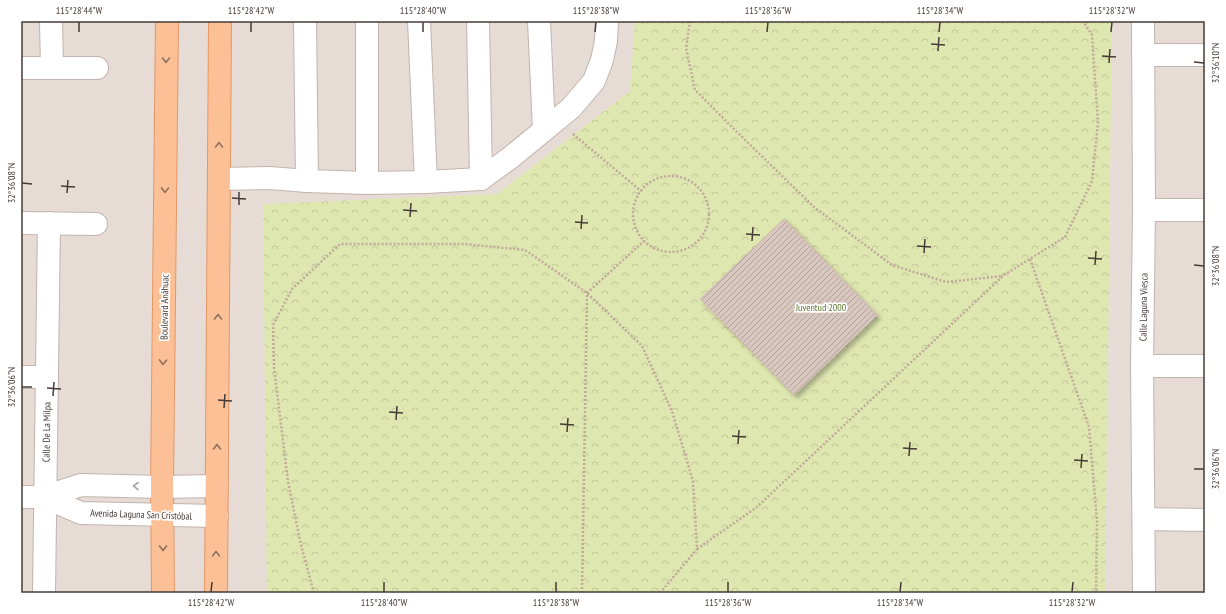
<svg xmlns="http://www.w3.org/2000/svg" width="1226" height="614" font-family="'PT Sans Narrow',sans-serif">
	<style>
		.residential { fill: #e7dcd5 }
		.park { fill: url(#park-crowns) }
		.building { fill: url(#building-hatch); stroke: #cfb9b0; filter: url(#shadow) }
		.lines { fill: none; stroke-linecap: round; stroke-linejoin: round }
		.minor-casing { stroke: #c1b4ad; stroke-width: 24 }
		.major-casing { stroke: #e29766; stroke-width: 24 }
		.path { stroke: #c0a89b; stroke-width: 2.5; stroke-dasharray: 2 2; stroke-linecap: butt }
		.minor { stroke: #fff; stroke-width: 22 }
		.major { stroke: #fcc097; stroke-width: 22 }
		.oneway { stroke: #8f705d }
		.oneway2 { stroke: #a29d9a }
		.ticks { fill: none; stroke: #463b36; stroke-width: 1.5 }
		.labels { text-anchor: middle; stroke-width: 3.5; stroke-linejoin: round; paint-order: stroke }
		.street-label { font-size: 10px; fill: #463b36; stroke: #fff }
		.park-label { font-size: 10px; fill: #5e772a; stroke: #fff }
		.neatline { fill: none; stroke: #463b36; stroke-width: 1.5 }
		.ticks-label { font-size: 10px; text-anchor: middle; fill: #463b36 }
	</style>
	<defs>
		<pattern id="park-crowns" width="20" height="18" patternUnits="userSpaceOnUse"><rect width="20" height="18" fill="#dfe7b0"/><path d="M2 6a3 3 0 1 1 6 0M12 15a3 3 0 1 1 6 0" fill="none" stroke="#c1c798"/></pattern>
		<pattern id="building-hatch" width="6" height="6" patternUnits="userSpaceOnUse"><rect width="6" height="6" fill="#d8c7bf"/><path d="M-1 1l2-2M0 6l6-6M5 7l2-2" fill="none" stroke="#b1a39c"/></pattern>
		<filter id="shadow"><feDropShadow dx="3.5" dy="3.5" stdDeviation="2" flood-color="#0004"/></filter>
	</defs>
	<rect width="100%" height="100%" fill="#f3ece7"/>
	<rect class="residential" x="21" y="21" width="1184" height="572"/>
	<polygon class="park" points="635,21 1112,21 1105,593 267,593 263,204 497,194 630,91"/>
	<polygon class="building" points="784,219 877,315 794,395 700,299"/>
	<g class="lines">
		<g class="minor-casing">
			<g id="minor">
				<polyline points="51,21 52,68"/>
				<polyline points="305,21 307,181"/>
				<polyline points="419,21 426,182"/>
				<polyline points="478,21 481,179"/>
				<polyline points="539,21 544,130"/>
				<polyline points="1143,21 1144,210 1142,366 1144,593"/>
				<polyline points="1143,55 1205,55"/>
				<polyline points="21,68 97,68"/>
				<polyline points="219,179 270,178 307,181 367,183 426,182 481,179 510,158 571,108 594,81 602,60 606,41 607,21"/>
				<polyline points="367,183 367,21"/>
				<polyline points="1144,210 1205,210"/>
				<polyline points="21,223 96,224"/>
				<polyline points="1142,366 1205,366"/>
				<polyline points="21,377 47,377"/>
				<polyline points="21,497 44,497 81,485 162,487 217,486"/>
				<polyline points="44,497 81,513 217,516"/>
				<polyline points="1144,519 1205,520"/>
				<path d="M44 593C45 470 48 346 49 223"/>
			</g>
		</g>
		<g class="major-casing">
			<g id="major">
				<polyline points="163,593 162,487 167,21"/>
				<polyline points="216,593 220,21"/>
			</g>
		</g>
		<g class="path">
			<polyline points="690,21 686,48 695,90 740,135 814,207 892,265 946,282 1003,276"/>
			<polyline points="573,134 641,191"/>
			<circle cx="671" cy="214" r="38"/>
			<polyline points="1030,259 1089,427 1097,521 1096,593"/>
			<polyline points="697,549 757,507 1004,275 1065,237 1092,181 1098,123 1092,35 1083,21"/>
			<polyline points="314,593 301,545 288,482 274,367 273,325 292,289 340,244 464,244 525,250 587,293 642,346 672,411 693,481 697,549 660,593"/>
			<polyline points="582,593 587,293 644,241"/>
		</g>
		<use href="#minor" class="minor"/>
		<use href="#major" class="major"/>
	</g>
	<defs><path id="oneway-chevron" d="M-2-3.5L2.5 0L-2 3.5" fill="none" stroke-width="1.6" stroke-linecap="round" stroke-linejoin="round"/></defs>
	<g class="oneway">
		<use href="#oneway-chevron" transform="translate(166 60) rotate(91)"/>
		<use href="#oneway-chevron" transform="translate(219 145) rotate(-90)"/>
		<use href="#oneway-chevron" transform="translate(165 190) rotate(91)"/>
		<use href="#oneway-chevron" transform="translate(218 317) rotate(-90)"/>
		<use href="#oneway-chevron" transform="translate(163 362) rotate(91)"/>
		<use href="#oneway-chevron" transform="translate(217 447) rotate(-90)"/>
		<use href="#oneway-chevron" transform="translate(163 548) rotate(90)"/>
		<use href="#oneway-chevron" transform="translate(216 554) rotate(-90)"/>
	</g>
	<use class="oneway2" href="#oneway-chevron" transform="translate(136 486) rotate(-179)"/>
	<path class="ticks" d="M79 32V22M251 32V22M423 32V22M595 32 596 22M767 32 768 22M939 32 940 22M1111 32 1112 22M931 44 945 45M938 51 939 37M1102 56 1116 57M1194 62 1204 63M1109 63 1110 49M22 183 32 184M61 186 75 187M67 193 68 180M232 198 246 199M239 205V192M403 210 417 211M410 217 411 203M575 222 588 223M581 229 582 215M746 234 760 235M752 241 753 227M917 246 931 247M924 253 925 239M1088 258 1102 259M1095 265 1096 251M1194 265 1204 266M22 387H32M47 388 61 389M53 396 54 382M218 400 232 401M224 408 225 394M389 412 403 413M396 420 397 406M560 424 574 425M567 432 568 418M732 436 746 437M738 444 739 430M903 448 917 449M909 456 910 442M1074 460 1088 461M1081 468 1082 454M1194 469H1204M211 592 212 582M384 592V582M556 592V582M728 592V582M900 592 901 582M1072 592 1073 582"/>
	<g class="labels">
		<g class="street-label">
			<text transform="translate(164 307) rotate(-89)" y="4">Boulevard Anáhuac</text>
			<text transform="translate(1143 307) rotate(-89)" y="4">Calle Laguna Viesca</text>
			<text transform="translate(46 432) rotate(-89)" y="4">Calle De La Milpa</text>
			<text transform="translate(141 514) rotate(2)" y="4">Avenida Laguna San Cristóbal</text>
		</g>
		<g class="park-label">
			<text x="821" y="311">Juventud 2000</text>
		</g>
	</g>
	<rect width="1226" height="614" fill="none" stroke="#ffffff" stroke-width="44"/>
	<rect x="22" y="22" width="1182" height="570" class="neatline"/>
	<g class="ticks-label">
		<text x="79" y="14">115°28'44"W</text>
		<text x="251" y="14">115°28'42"W</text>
		<text x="423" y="14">115°28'40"W</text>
		<text x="596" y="14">115°28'38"W</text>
		<text x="768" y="14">115°28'36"W</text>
		<text x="940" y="14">115°28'34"W</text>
		<text x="1112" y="14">115°28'32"W</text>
		<text transform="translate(1215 63) rotate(-90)" y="4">32°36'10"N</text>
		<text transform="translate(11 183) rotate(-90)" y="4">32°36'08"N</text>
		<text transform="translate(1215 266) rotate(-90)" y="4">32°36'08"N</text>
		<text transform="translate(11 387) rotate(-90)" y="4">32°36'06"N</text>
		<text transform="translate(1215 469) rotate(-90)" y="4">32°36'06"N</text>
		<text x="211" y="606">115°28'42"W</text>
		<text x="384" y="606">115°28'40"W</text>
		<text x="556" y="606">115°28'38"W</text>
		<text x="728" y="606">115°28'36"W</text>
		<text x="900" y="606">115°28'34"W</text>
		<text x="1072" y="606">115°28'32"W</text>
	</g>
</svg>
